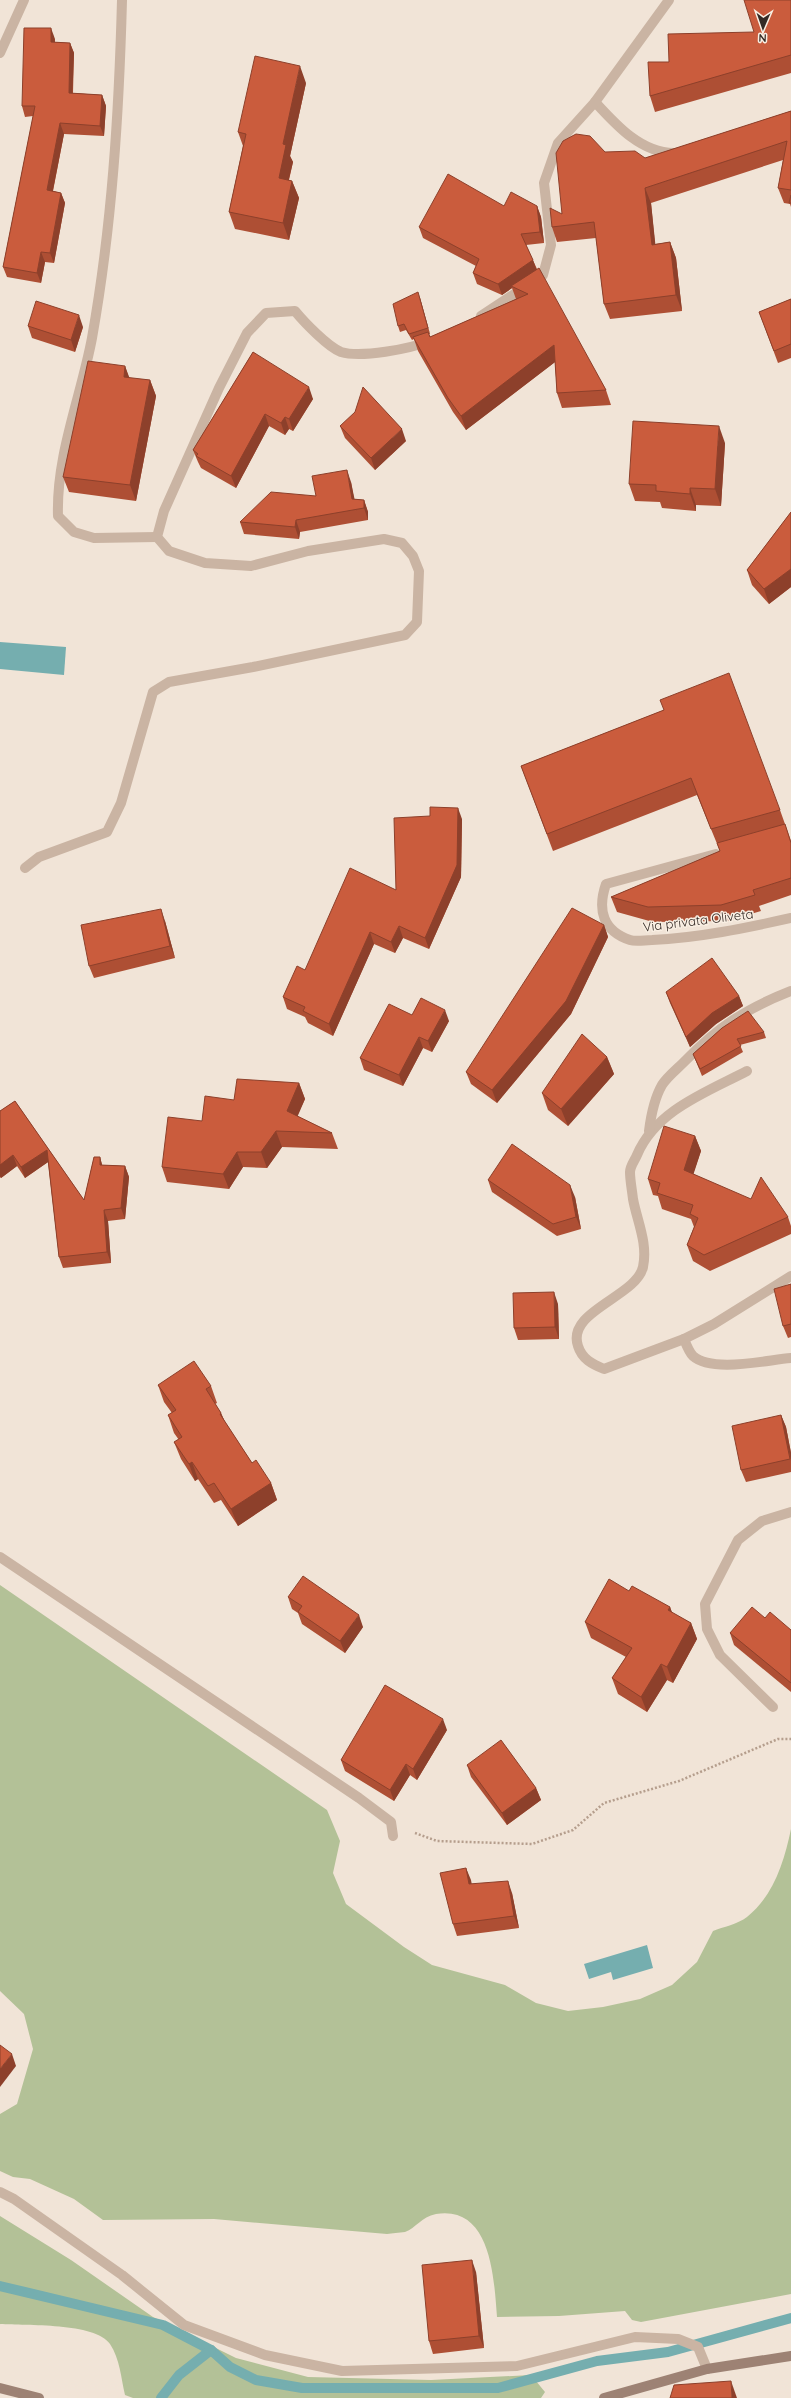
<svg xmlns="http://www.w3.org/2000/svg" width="791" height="2398" font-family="Quicksand,sans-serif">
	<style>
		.green { fill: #b3c197 }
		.water { fill: #75aeaf }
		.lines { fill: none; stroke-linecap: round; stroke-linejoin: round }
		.stream { stroke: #75aeaf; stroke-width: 10 }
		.path { stroke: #b59e8d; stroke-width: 2.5; stroke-dasharray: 2 2; stroke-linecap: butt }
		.lane { stroke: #cab4a3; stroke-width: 10 }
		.street { stroke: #cab4a3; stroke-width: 10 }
		.secondary { stroke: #9d8274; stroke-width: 10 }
		.wall { fill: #ae4f34 }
		.shaded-wall { fill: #8d402b }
		.building { fill: #ca5c3d; stroke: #8d402b }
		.labels { text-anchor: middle; stroke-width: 3; stroke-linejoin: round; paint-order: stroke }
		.street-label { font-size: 13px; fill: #342a25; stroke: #f9efe3 }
	</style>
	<rect width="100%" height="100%" fill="#f1e4d7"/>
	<g class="green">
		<path d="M0 1585 327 1810 340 1841 333 1873 346 1904 404 1947 432 1965 505 1985 536 2003 568 2011 603 2007 640 1999 672 1985 697 1962 713 1931C723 1927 738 1924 747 1917 774 1895 784 1862 791 1829V2294L641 2322 632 2320 625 2311 559 2316 497 2317C494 2280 492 2205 436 2214 421 2217 416 2228 405 2232 399 2233 392 2233 387 2234L214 2219 103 2220 74 2199 30 2179 13 2177 0 2171V2114L17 2104 33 2049 24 2014 0 1991Z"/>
		<path d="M0 2216 71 2260 153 2317 236 2358 308 2377 431 2380 531 2375 545 2392 541 2398H133L125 2395C121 2378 120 2359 110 2344 95 2322 26 2326 0 2324Z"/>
	</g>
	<g class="water">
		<polygon points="0,642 66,647 64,675 0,669"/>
		<polygon points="647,1945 653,1968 613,1980 611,1972 589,1979 584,1964"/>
	</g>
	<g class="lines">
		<g class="stream">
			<polyline points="0,2286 163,2325 211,2350 230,2367 256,2380 302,2388 498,2388 597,2361 668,2352 791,2318"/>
			<polyline points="161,2398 179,2375 211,2350"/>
		</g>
		<polyline class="path" points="415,1833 437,1841 532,1844 573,1830 604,1803 679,1781 778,1739 791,1739"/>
		<polyline class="lane" points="0,1557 359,1798 391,1822 393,1836"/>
		<g class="street">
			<path d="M122 0C119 113 112 226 92 338 81 397 56 455 58 516L74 532 94 538 157 537"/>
			<polyline points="0,53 24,0"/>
			<path d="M595 102C616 125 641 153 674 153"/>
			<polyline points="481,316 543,275 551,245 544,183 558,143 595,102 669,0"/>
			<path d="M716 854 606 884C597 910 603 931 630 940 636 942 645 940 652 940 698 938 746 928 791 918"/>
			<path d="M25 868 39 857 107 832 121 803 153 692 169 682 253 667 405 635 417 622 419 571 413 556 402 543 384 539 308 551 251 566 205 563 169 551 157 537 164 511 219 388 247 333 266 313 295 311C304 322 328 347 341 352 361 358 410 349 429 341"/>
			<path d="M747 1071C707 1092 656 1110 637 1155 635 1160 630 1166 630 1172 630 1180 632 1190 633 1199 637 1221 648 1243 643 1267 636 1297 566 1311 578 1346 582 1359 592 1364 604 1369L684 1339 714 1324 791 1276"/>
			<path d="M649 1131C651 1115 654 1099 662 1085 667 1077 677 1069 683 1063 718 1027 745 1009 791 991"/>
			<path d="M684 1339C686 1344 689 1352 693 1356 712 1373 766 1360 791 1358"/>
			<polyline points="773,1707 720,1655 707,1629 705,1604 738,1540 762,1521 791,1512"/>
			<polyline points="0,2192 14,2199 122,2275 184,2325 265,2355 342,2371 517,2366 635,2337 678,2339 698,2347 707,2369"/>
		</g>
		<g class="secondary">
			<polyline points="0,2388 39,2398"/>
			<polyline points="604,2398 707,2369 791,2356"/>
		</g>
	</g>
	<g class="wall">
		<polygon points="791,0 791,73 655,112 650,96 669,62 754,32"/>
		<polygon points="55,39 55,42 70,43 74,53 73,93 102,95 106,106 104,136 64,134 53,191 61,193 65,203 54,263 45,262 41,283 7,277 3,267 33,116 25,117 22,106"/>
		<polygon points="306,83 290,156 293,162 289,180 292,181 299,198 289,240 235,229 229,212 243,146 238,132"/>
		<polygon points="791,111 791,207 790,204 784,203 778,188 783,160 651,203 655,244 670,242 676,258 682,311 610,319 604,304 596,238 557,242 552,227 562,214 605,152 645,158"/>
		<polygon points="504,206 537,206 541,217 544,243 526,245 537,269 606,390 611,405 562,408 557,393 555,362 466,430 453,412 418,351 414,339 412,340 406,330 400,332 398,326 420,298 430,334 429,334 430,337 516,299 512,288 502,295 477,284 473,273 476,266 423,238 419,227"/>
		<polygon points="791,299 791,358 778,363 759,312"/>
		<polygon points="28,326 83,327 75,352 32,338"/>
		<polygon points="253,352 313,399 293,431 289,429 285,435 269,426 236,488 201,468 198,462 193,450"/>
		<polygon points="125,366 129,378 150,380 156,396 136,501 69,492 63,477"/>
		<polygon points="340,426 406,441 375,470 345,438"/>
		<polygon points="725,443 721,506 696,505 696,511 662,508 660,502 635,501 629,484"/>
		<polygon points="351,482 354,499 364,500 368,512 368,520 300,532 299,539 244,534 240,522 316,496"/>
		<polygon points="791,512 791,587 769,604 752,585 747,570"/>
		<polygon points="664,710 780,810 791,841 791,895 759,906 761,911 727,921 653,922 617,912 611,897 720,851 697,795 553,851 521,766"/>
		<polygon points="462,819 461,877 429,949 403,938 395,953 374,944 333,1036 308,1023 305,1017 287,1009 283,997 305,970 396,890"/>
		<polygon points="165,921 175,958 94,978 89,966"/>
		<polygon points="604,925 608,937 571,1014 497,1103 471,1084 466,1072"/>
		<polygon points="666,992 739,996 743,1006 716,1024 690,1047 670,1003"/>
		<polygon points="412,1015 449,1021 432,1052 423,1048 403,1086 364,1070 360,1058"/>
		<polygon points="722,1028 764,1032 766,1038 740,1045 743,1052 702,1076 693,1054"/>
		<polygon points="607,1057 614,1074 568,1126 548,1110 542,1093"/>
		<polygon points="299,1083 305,1099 297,1116 332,1133 338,1149 282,1147 267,1168 243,1167 229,1189 167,1182 162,1167 202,1121 234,1100"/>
		<polygon points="15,1101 84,1200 94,1157 100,1157 102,1165 125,1166 129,1177 125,1219 108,1221 111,1263 63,1268 59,1257 48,1162 25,1178 17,1166 1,1178 0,1177 0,1111"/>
		<polygon points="695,1136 701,1151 693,1174 788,1217 791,1226 791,1234 710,1271 693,1261 687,1245 694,1227 691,1219 662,1209 658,1196 653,1195 648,1179"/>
		<polygon points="488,1180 575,1197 581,1229 557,1236 492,1192"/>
		<polygon points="791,1284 791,1337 788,1338 783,1326"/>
		<polygon points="558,1304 559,1339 518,1340 514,1328"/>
		<polygon points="158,1385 211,1386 217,1403 215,1404 221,1413 225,1422 252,1463 271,1483 277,1500 238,1526 221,1500 214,1503 198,1479 195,1481 181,1459 174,1442 179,1440 174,1433 168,1415 172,1413 164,1402"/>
		<polygon points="781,1415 786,1427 791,1453 791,1472 746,1482 741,1470"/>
		<polygon points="629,1591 670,1607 672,1613 691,1623 697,1639 673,1683 667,1680 647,1712 618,1694 612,1678 626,1657 591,1638 585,1622"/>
		<polygon points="288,1597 363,1627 345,1653 302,1624 298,1613 292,1609"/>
		<polygon points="765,1618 791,1630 791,1692 734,1645 730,1633"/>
		<polygon points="447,1730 417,1780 410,1775 394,1801 345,1771 341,1760"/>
		<polygon points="467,1765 536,1788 541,1800 507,1825 471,1777"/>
		<polygon points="466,1868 471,1884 512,1893 519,1928 457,1936 453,1924"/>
		<polygon points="476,2272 484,2348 433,2354 429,2341"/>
	</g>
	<g class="shaded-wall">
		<polygon points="51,28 55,39 54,53 51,42"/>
		<polygon points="70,43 74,53 72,103 69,93"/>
		<polygon points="300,66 306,83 290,156 293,162 285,195 279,178 283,144"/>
		<polygon points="102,95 106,106 104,136 100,126"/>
		<polygon points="60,123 64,134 51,200 47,190"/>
		<polygon points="292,181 299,198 289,240 283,223"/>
		<polygon points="645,188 651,203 657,260 652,245"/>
		<polygon points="61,193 65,203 54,263 50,253"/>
		<polygon points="537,206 541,217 544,243 540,232"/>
		<polygon points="670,242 676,258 682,311 676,295"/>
		<polygon points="41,252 45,262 41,283 37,273"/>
		<polygon points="533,260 537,271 511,286 512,288 502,295 498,284"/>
		<polygon points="418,292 420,298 430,334 428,328"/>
		<polygon points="79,315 83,327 75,352 71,340"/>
		<polygon points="554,345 559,359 466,430 461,416"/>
		<polygon points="125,366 131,382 124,377"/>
		<polygon points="150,380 156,396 136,501 130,485"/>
		<polygon points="309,387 313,399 293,431 289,419"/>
		<polygon points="265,414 269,426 236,488 231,476"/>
		<polygon points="285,417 289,429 285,435 281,423"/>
		<polygon points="719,426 725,443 721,506 715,489"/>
		<polygon points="402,429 406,441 375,470 371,458"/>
		<polygon points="347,470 351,482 357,511 352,499"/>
		<polygon points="690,488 696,505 696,511 690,494"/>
		<polygon points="364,500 368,512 368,520 364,508"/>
		<polygon points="296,520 300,532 299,539 295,527"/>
		<polygon points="791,569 791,587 769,604 764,589"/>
		<polygon points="458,808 462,819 461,877 429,949 425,938"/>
		<polygon points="161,909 165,921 175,958 170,946"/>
		<polygon points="604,925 608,937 571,1014 497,1103 492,1090"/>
		<polygon points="399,926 403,938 395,953 391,942"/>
		<polygon points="370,932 374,944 333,1036 329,1024"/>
		<polygon points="739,996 743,1006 716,1024 690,1047 686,1037 712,1013"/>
		<polygon points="445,1010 449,1021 432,1052 428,1041"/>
		<polygon points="419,1037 423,1048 403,1086 399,1075"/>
		<polygon points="607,1057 614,1074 568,1126 561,1109"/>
		<polygon points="299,1083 305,1099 293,1127 287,1111"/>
		<polygon points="276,1131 282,1147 267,1168 261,1152"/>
		<polygon points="695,1136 701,1151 690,1185 684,1170"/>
		<polygon points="47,1150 51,1160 25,1178 21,1167"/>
		<polygon points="237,1152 243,1167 229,1189 223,1174"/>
		<polygon points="13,1155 17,1166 1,1178 0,1176 0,1165"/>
		<polygon points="100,1157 103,1168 100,1165"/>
		<polygon points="125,1166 129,1177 125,1219 121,1208"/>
		<polygon points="570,1185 575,1197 581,1229 576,1217"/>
		<polygon points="104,1210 108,1221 111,1263 107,1252"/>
		<polygon points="554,1292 558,1304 559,1339 555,1327"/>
		<polygon points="221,1413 228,1430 220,1414"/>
		<polygon points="781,1415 786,1427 791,1453 791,1461"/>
		<polygon points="192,1462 198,1479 195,1481 189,1464"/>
		<polygon points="271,1483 277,1500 238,1526 231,1509"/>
		<polygon points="670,1607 676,1623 668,1610"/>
		<polygon points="359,1615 363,1627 345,1653 340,1641"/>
		<polygon points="691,1623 697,1639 673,1683 667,1667"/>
		<polygon points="661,1664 667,1680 647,1712 641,1697"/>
		<polygon points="443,1719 447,1730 417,1780 413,1769"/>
		<polygon points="406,1764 410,1775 394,1801 390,1790"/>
		<polygon points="536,1788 541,1800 507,1825 502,1813"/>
		<polygon points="466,1868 471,1880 474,1896 469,1884"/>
		<polygon points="508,1881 512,1893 519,1928 514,1916"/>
		<polygon points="12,2054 16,2066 0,2087 0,2069"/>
		<polygon points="472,2260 476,2272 484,2348 479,2336"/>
		<polygon points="731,2381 737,2398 732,2398"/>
	</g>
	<g class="building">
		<polygon points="744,0 791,0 791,55 650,96 648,62 669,62 668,34 754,32"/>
		<polygon points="24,28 51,28 51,42 70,43 69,93 102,95 100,126 60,123 47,190 61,193 50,253 41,252 37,273 3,267 35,106 22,106"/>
		<polygon points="255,56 300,66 283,144 286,145 279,178 292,181 283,223 229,212 246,134 238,132"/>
		<polygon points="791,111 791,190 778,188 787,141 645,188 652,245 670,242 676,295 604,304 594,222 552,227 550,208 562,214 556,153 563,141 576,134 590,136 605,152 635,151 645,158"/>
		<polygon points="448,174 504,206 511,192 537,206 540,232 521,234 533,260 498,284 473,273 479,259 419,227"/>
		<polygon points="791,195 791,203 789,203"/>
		<polygon points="539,268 606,390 557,393 554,345 461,416 448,398 413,337 428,332 430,337 528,294 511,286"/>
		<polygon points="418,292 428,328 409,334 404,324 398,326 393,304"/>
		<polygon points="791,299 791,344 774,351 759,312"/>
		<polygon points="36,301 79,315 71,340 28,326"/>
		<polygon points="253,352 309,387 289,419 285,417 281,423 265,414 231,476 196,456 198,454 193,450"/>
		<polygon points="88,361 125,366 124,377 150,380 130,485 63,477"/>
		<polygon points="363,387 402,429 371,458 340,426 355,412"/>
		<polygon points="633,421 719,426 715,489 690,488 690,494 656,491 656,485 629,484"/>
		<polygon points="347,470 352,499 364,500 364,508 296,520 295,527 240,522 271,492 316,496 312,476"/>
		<polygon points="791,512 791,569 764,589 747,570"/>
		<polygon points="729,673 780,810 711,829 691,778 547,834 521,766 664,710 660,700"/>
		<polygon points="430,807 458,808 457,865 425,938 399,926 391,942 370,932 329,1024 303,1011 305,1007 283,997 297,966 305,970 350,868 396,890 394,818 430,816"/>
		<polygon points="785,824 791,843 791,878 753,890 755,895 721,905 648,907 611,897 720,851 717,843"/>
		<polygon points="572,908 604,925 566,1001 492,1090 466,1072"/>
		<polygon points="161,909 170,946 89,966 81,925"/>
		<polygon points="712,958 739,996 712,1013 686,1037 666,992"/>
		<polygon points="421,998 445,1010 428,1041 419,1037 399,1075 360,1058 389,1004 412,1015"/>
		<polygon points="748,1011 764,1032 737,1039 741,1046 700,1069 693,1054 722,1028"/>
		<polygon points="582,1034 607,1057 561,1109 542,1093"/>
		<polygon points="237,1079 299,1083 287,1111 332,1133 276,1131 261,1152 237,1152 223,1174 162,1167 168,1117 202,1121 205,1096 234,1100"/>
		<polygon points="15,1101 84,1200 94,1157 100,1157 100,1165 125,1166 121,1208 104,1210 107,1252 59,1257 47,1150 21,1167 13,1155 0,1165 0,1111"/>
		<polygon points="664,1126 695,1136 684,1170 751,1199 761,1177 788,1217 704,1255 687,1245 698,1218 690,1214 693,1205 657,1193 660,1183 648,1179"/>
		<polygon points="512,1144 570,1185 576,1217 553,1224 488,1180"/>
		<polygon points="791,1284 791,1324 783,1326 774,1289"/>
		<polygon points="554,1292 555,1327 514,1328 513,1293"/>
		<polygon points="194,1361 211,1386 206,1389 221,1413 220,1414 252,1463 256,1460 271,1483 231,1509 214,1483 208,1486 192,1462 189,1464 174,1442 182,1437 168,1415 176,1410 158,1385"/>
		<polygon points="781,1415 790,1459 741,1470 732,1426"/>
		<polygon points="303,1576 359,1615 340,1641 298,1612 302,1606 288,1597"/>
		<polygon points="609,1579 629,1591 632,1586 670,1607 668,1610 691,1623 667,1667 661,1664 641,1697 612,1678 632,1648 585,1622"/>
		<polygon points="752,1607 765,1618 770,1612 791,1630 791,1683 730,1633"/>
		<polygon points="385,1685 443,1719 413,1769 406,1764 390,1790 341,1760"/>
		<polygon points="501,1740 536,1788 502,1813 467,1765"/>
		<polygon points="466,1868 469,1884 508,1881 514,1916 453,1924 440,1873"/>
		<polygon points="0,2045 12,2054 0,2069"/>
		<polygon points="472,2260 479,2336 429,2341 422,2265"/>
		<polygon points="731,2381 732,2398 670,2398 674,2385"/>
	</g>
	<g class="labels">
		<g class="street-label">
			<text transform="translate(698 920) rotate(-7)" y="5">Via privata Oliveta</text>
		</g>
	</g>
	<g transform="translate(763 28) rotate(182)" stroke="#f9efe3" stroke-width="3" paint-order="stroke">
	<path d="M0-3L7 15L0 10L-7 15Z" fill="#342a25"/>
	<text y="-6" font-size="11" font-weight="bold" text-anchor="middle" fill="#342a25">N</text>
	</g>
</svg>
